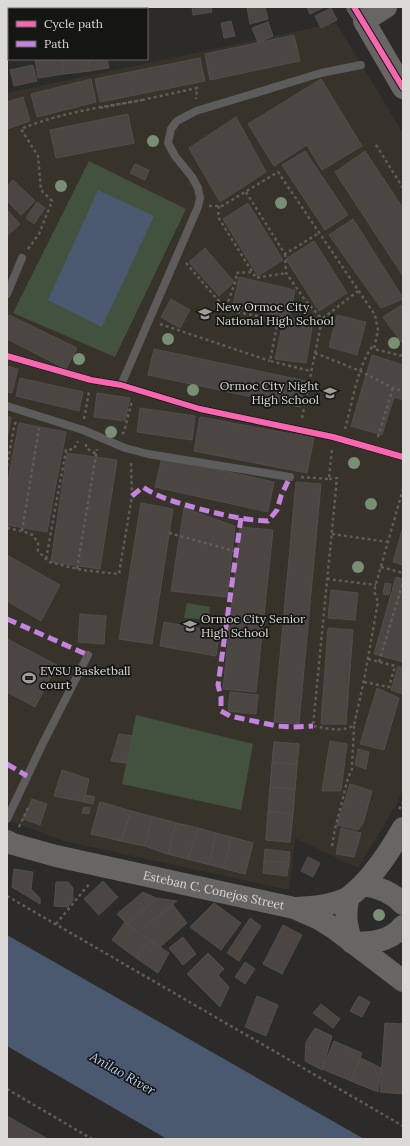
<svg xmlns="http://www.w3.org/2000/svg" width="410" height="1146" font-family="Lora,serif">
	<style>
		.built { fill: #37332a }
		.green { fill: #43523f }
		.water { fill: #4a5870 }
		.building { fill: #4b4642; stroke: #504e4d }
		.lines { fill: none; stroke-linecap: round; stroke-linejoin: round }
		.path { stroke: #5e5d5c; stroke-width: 2.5; stroke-dasharray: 3 3; stroke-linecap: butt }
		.lane { stroke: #5d5b5b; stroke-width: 8 }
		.street { stroke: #5d5b5b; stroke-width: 16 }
		.secondary { stroke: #686665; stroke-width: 22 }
		.quiet { stroke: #c483df; stroke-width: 5; stroke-dasharray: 10 5; stroke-linecap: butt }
		.cycleway-casing { stroke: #151513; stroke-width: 8 }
		.cycleway { stroke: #f766af; stroke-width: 6 }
		.tree { fill: #798f74 }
		.labels { text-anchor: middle; stroke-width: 3.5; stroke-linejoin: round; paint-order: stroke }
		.poi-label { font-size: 12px; fill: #dbdad7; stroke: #151513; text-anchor: start }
		.street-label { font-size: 12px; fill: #dbdad7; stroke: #151513 }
		.water-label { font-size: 13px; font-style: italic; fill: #b8d0f8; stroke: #151513 }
	</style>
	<rect width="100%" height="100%" fill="#2d2b29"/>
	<polygon class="built" points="336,23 403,133 403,787 398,802 358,868 295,838 289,890 64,841 7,820 7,93"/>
	<g class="green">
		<polygon points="89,161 186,209 115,357 13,313"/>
		<polygon points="187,603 210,607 209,620 184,618"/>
		<polygon points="136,715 253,744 241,810 122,784"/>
	</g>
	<g class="water">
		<polygon points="98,190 154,216 102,327 48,300"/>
		<polygon points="7,935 364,1139 167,1139 7,1046"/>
	</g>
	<g class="building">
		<polygon points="33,7 53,7 54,9 33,9"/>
		<polygon points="53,7 70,7 70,9 54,9"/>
		<rect x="109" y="7" width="18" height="2"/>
		<polygon points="192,7 211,7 212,12 193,15"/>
		<polygon points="250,7 265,7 268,19 250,24 247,8"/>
		<polygon points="307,7 325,7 310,14"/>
		<polygon points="331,8 337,20 321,28 315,16"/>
		<polygon points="231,21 235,36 224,38 221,23"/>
		<polygon points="268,22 273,36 258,43 252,28"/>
		<polygon points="294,35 300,61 210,80 205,54"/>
		<polygon points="200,58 205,81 100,102 95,79"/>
		<polygon points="35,59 62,59 64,74 38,78"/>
		<polygon points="62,59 88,59 90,71 64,74"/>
		<polygon points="88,59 107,59 109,68 90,71"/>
		<polygon points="33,65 37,81 14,86 10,70"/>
		<polygon points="91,79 96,102 37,117 31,94"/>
		<polygon points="321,79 362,146 322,170 307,145 274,166 248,124"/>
		<polygon points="23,97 30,121 7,129 7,102"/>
		<polygon points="128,114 134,143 56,158 50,130"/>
		<polygon points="236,117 266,172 220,202 189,148"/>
		<polygon points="305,151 348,215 325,230 282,165"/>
		<polygon points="365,151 403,208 403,276 335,172"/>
		<polygon points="135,164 149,170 145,180 130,173"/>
		<polygon points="13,180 35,201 21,215 7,201 7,186"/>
		<polygon points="37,202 45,208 34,224 26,218"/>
		<polygon points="248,203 283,260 258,276 223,219"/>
		<polygon points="7,210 20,224 7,236"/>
		<polygon points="353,219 403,298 403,299 381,308 329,235"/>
		<polygon points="314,241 347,293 319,311 286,259"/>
		<polygon points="205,248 234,282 219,296 189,262"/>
		<polygon points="239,277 295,290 290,315 284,317 233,306"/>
		<polygon points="171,299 190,310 180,328 161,317"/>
		<polygon points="403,304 403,344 383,317"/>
		<polygon points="9,315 77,348 66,369 7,339 7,320"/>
		<polygon points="337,315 366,322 357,355 329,347"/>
		<polygon points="284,317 313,322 306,363 275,359"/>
		<polygon points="154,349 306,381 300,407 148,375"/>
		<polygon points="372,355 403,365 403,400 394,397 382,435 351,426"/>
		<polygon points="7,366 18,369 12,393 7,392"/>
		<polygon points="20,378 83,392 79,411 16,396"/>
		<polygon points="97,393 130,398 125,421 94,417"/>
		<polygon points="140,408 195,416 192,440 137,432"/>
		<polygon points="7,417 11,417 7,440"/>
		<polygon points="200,417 314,438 307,473 194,451"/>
		<polygon points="19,423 66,432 47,532 7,525 7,486"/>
		<polygon points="67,453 117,460 100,569 51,562"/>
		<polygon points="162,457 274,482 268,512 155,487"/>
		<polygon points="296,482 321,484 299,724 274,722"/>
		<polygon points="141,503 173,509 152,644 119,639"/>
		<polygon points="184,508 235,526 227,597 171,591"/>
		<polygon points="240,527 273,530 256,692 223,689"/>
		<polygon points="403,527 403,565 393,562"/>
		<polygon points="7,555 60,585 41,621 7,601"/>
		<polygon points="396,577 403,579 403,662 374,654"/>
		<polygon points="385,583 391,584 389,595 383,594"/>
		<polygon points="331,590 358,593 355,620 328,618"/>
		<polygon points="80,614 106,616 104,644 78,642"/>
		<polygon points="164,622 220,632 216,656 160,646"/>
		<polygon points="328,628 353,630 346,724 321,724"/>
		<polygon points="7,639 57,665 35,707 7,692"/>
		<polygon points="398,666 403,668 403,694 391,690"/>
		<polygon points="377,688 399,698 384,750 360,744"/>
		<polygon points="230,692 258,695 256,714 228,711"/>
		<polygon points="119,734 132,736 127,763 111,761"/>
		<polygon points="330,741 347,744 341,791 322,791"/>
		<polygon points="274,742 299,744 290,842 266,840"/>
		<polygon points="274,742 299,744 297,764 272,763"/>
		<polygon points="358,749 369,752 366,769 355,765"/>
		<polygon points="272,763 297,764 295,789 270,787"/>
		<polygon points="62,770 89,779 84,802 54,796"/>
		<polygon points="350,784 372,791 363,824 358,830 337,825"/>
		<polygon points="270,787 295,789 293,814 268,811"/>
		<polygon points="85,795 95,797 93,804 84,802"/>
		<polygon points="32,799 47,804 40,825 23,819"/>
		<polygon points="100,802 131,811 253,843 245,874 168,854 145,846 91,834"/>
		<polygon points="100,802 131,811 121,841 91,834"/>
		<polygon points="84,807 90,808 89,814 82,813"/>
		<polygon points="131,811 152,817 145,846 121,841"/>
		<polygon points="268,811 293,814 290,842 266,840"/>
		<polygon points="152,817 176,823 168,854 145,846"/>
		<polygon points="176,823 198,828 188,859 168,854"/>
		<polygon points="198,828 216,833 209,864 188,859"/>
		<polygon points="341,828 361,833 354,857 336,854"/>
		<polygon points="216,833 231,837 224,868 209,864"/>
		<polygon points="231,837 253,843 245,874 224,868"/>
		<polygon points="265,849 290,852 289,863 264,861"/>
		<polygon points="308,857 320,863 313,877 301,871"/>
		<polygon points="264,861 289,863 287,876 263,873"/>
		<polygon points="14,869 33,872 31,889 40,898 40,904 12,887"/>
		<polygon points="103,881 118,897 99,915 84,899"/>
		<polygon points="56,882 68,882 73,888 73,900 68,907 54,906"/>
		<polygon points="143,892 156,898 127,924 117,914"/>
		<polygon points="156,898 177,901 138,932 127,924"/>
		<polygon points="214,903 241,923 221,950 190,927"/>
		<polygon points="173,905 187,923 160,947 138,932"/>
		<polygon points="250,918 261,926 239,961 227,953"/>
		<polygon points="125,922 149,940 136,958 112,940"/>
		<polygon points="283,925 302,935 282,974 263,964"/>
		<polygon points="183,937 196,954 183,965 169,948"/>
		<polygon points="149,940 169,953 158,973 136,958"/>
		<polygon points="208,953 224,969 218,975 229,987 220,1007 187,974"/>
		<polygon points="245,962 255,969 245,984 235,977"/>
		<polygon points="257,996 278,1005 266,1036 245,1027"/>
		<polygon points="359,996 370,1002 362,1017 350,1011"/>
		<polygon points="321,1004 340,1019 333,1028 313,1013"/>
		<polygon points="385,1023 403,1024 403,1094 380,1092"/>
		<polygon points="315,1028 332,1036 322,1070 305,1061 306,1042"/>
		<polygon points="334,1041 362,1053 351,1081 322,1069"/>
		<polygon points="361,1058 381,1068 378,1092 351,1081"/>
		<polygon points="7,1116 48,1139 7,1139"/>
	</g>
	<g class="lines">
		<g class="path">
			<polyline points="142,100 197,88 196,99"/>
			<polyline points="376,145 403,188"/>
			<polyline points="246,192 285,254 319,233"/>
			<polyline points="209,206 222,206 278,172 375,315 378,330 374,349 403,356"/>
			<polyline points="219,206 218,217 256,278 286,273"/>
			<path d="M28 249 39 234 52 201 41 190 38 156 21 129C59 113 102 107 142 100L99 108"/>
			<polyline points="285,254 286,273 305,300 322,319"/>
			<polyline points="186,263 217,299 232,311 278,320 270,361 311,371"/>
			<polyline points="226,307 236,280 236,273 252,272"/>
			<polyline points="160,324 270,361"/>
			<polyline points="315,353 360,371 393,388 403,391"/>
			<polyline points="302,418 322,319 358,291"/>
			<polyline points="84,419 89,392"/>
			<path d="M345 429C352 405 357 367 372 347L374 348"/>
			<polyline points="122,434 124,432 132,401"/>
			<polyline points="378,437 393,388"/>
			<polyline points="86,444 86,448 96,454 98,453"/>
			<polyline points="7,466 14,427 16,421"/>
			<polyline points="301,477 329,479 332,448"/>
			<path d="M329 479 337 478 313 726C326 728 343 733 354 725L364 680 378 602 374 591 403 489"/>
			<polyline points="7,528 22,531 33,535 38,543 38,551 49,562 82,570 119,574 132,496 131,462"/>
			<polyline points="22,531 39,428"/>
			<polyline points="169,533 238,552"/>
			<polyline points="332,534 388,542"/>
			<polyline points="46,559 66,450 74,449 78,441"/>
			<polyline points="381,567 403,573"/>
			<polyline points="77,569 97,449"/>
			<polyline points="327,579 376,585"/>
			<polyline points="379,662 403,582"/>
			<polyline points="364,682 389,687 395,666 368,659"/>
			<polyline points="399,809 403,803"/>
			<polyline points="19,827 29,806"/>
			<polyline points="332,846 335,829 348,778 352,769 354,725"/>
			<polyline points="7,896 403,1126"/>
			<polyline points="56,924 90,883"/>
			<polyline points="7,1089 92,1139"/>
		</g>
		<g class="lane">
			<polyline points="7,294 22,258"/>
			<polyline points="7,356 91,380 121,385 200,409 333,437 403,457"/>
			<polyline points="121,385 198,207 200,198 198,188 192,177 175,156 168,143 171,129 177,121 196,111 249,95 321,73 361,65"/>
			<polyline points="7,406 83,430 125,448 148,454 290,477"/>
			<polyline points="7,819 43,743 88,655"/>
		</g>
		<polyline class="street" points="354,7 364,21"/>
		<g class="secondary">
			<polyline points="386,7 364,21 403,88"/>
			<path id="s1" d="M7 841 13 844 56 856 294 908 319 919 335 929 403 981"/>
			<path d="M363 885C379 887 392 892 403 904"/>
			<path d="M348 898C345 917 346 924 352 943 372 943 389 942 403 926"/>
			<path d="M295 908C312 907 331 906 347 898 350 897 353 893 356 891 376 873 390 851 403 828"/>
		</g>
		<g class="quiet">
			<path d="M132 496 143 487C157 497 173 501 189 506 215 513 241 520 268 521L277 510 281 496 290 477"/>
			<polyline points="241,518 218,685 221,697 221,711 230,716 277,726 291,727 313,726"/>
			<polyline points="7,619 88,655"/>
			<polyline points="7,764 27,776"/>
		</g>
		<g class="cycleway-casing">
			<g id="cycleway">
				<polyline points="354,7 403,88"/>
				<polyline points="7,356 91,380 121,385 200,409 333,437 403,457"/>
			</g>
		</g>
		<use href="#cycleway" class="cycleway"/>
	</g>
	<g class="tree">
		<circle cx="153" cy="141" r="6"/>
		<circle cx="61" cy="186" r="6"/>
		<circle cx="281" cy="203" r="6"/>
		<circle cx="168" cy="339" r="6"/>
		<circle cx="394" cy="343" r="6"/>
		<circle cx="79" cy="359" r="6"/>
		<circle cx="193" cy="390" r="6"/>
		<circle cx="111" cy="432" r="6"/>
		<circle cx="354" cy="463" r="6"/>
		<circle cx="371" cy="504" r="6"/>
		<circle cx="358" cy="567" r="6"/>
		<circle cx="379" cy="915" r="6"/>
	</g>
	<defs>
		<g id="school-bare" transform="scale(1.08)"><path d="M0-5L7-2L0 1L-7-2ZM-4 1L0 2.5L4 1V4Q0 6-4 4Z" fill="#9e9d9a" stroke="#151513" stroke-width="2.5" paint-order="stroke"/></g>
		<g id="stadium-bare" transform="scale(1.08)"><path d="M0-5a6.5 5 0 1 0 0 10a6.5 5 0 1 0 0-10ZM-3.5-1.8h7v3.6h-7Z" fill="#9e9d9a" stroke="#151513" stroke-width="2.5" paint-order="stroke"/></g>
	</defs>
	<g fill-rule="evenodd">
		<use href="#school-bare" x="205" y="314"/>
		<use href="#school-bare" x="330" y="393"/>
		<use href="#school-bare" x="190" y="626"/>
		<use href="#stadium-bare" x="29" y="678"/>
	</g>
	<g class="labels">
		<g class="poi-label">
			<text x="216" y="311">New Ormoc City<tspan x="216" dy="14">National High School</tspan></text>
			<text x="319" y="390" text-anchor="end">Ormoc City Night<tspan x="319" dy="14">High School</tspan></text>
			<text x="201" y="623">Ormoc City Senior<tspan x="201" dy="14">High School</tspan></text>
			<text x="40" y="675">EVSU Basketball<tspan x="40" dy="14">court</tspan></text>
		</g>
		<g class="street-label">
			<text dy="4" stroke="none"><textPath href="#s1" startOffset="213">Esteban C. Conejos Street</textPath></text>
		</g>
		<g class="water-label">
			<text transform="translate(123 1073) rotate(30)" y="5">Anilao River</text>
		</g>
	</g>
	<rect width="410" height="1146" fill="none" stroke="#dbdad7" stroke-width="16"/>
	<rect x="8" y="8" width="140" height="52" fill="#151513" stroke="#646461"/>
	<rect x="16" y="21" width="20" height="6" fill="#f766af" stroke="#646461"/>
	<text x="44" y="28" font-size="12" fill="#dbdad7">Cycle path</text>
	<rect x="16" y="41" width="20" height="6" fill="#c483df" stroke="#646461"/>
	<text x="44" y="48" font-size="12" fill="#dbdad7">Path</text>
</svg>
